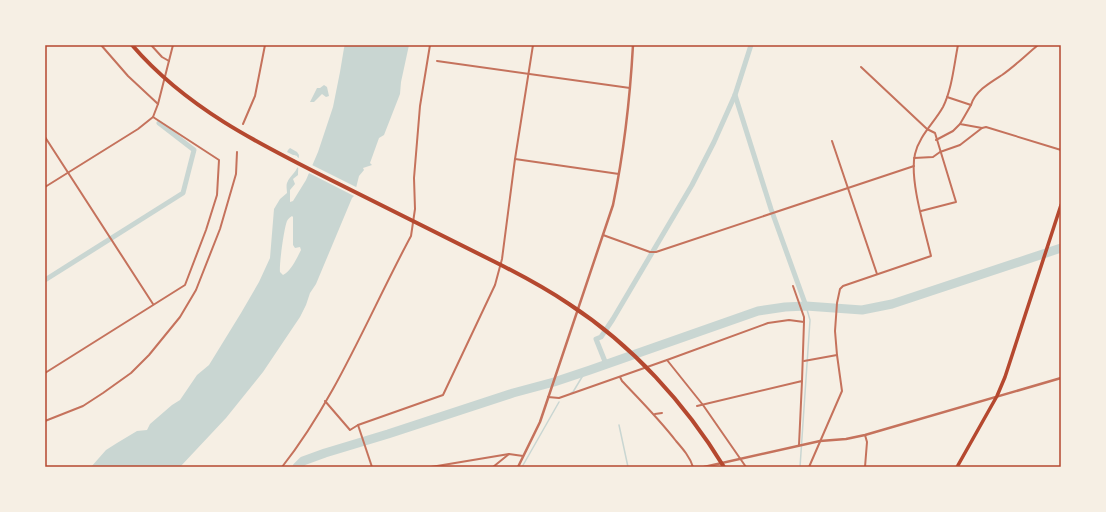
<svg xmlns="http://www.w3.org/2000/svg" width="1106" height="512" font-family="Rubik,sans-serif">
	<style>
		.water { fill: #c9d6d2; fill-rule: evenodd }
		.pier { fill: #f6efe4 }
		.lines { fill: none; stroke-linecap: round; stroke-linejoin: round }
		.stream { stroke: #c9d6d2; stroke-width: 1.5 }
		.canal { stroke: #c9d6d2; stroke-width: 5 }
		.river { stroke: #c9d6d2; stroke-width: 9 }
		.minor { stroke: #c5725c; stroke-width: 2 }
		.tertiary { stroke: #c5725c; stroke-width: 2.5 }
		.primary { stroke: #b5482f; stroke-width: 3.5 }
		.motorway { stroke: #b5482f; stroke-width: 4 }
		.neatline { fill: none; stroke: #b5482f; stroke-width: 1.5 }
	</style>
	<rect width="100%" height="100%" fill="#f6efe4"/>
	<g class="water">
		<path d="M345 45H409L401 82 400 94 384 135 379 138 370 163 372 165 363 168 364 170 359 176 354 196 352 198 316 284 310 293 306 305 300 317 263 372 226 418 180 467H91L106 450 117 443 137 431 147 430 150 424 172 405 180 400 197 375 209 365 241 313 259 282 270 258 274 209 280 199 287 193C287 190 286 186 287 183 291 173 302 170 297 156L294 155 284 158 288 150 290 148 297 152 299 155 298 173V175L293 179 295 184 290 190V202L293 201 306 180 318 152 333 107 340 72 344 48ZM292 216 293 217V245L295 248 300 247 301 250C297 258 291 271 283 275L280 272C279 265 284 228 287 221 289 218 289 218 292 216Z"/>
		<polygon points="324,85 327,87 329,96 326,97 322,94 314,102 310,102 317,88 320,88"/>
	</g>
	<g class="pier">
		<polygon points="285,151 301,159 300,169 295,166 296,159 294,157 292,157 287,162 282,159"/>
		<polygon points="310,164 358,188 356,197 307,172"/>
	</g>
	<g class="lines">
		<g class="stream">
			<polyline points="571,393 573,392 585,372"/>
			<polyline points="619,425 628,467"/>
			<polyline points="522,467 559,402"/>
			<polyline points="800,467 810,320 806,306"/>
		</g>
		<g class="canal">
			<polyline points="735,95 771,209 806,306"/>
			<polyline points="45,280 183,193 194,150 159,123"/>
			<polyline points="606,364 596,339 601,337 613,319 692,185 714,142 735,95 751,45"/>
		</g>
		<polyline class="river" points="297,467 303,461 325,453 388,434 513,393 554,382 590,370 758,311 785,307 806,306 862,310 892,304 1061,248"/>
		<g class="minor">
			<polyline points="101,45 128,76 158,104"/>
			<polyline points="151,45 162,57 169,61"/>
			<polyline points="437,61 630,88"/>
			<polyline points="861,67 927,129 935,133 956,202 921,211"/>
			<polyline points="947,97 971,105 960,124 982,128 986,127 1061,150"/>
			<path d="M971 105C975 91 991 82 1002 75 1015 66 1026 55 1038 45"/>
			<polyline points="243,124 255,96 265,45"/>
			<polyline points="45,137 153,304"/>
			<polyline points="936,140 953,131 960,124"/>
			<polyline points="832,141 877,274"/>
			<polyline points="914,158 933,157 940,152 960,145 982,128"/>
			<polyline points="515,159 619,174"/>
			<polyline points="45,187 138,129 153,117 158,104 173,45"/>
			<polyline points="603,235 650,252 656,252 914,166"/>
			<polyline points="793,286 804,317 804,322"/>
			<polyline points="667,360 768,323 789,320 804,322 802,381"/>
			<polyline points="804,361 837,355"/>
			<polyline points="45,373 185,285 206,230 217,195 219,160 153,117"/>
			<path d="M620 377 622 381C641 401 660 420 676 441 683 449 690 457 693 467"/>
			<polyline points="548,397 559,398 667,360 703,405 746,467"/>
			<polyline points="325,401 350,430 358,425 443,395 495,285 502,259 515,159 533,45"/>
			<polyline points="697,406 802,381 799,445"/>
			<polyline points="655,414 662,413"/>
			<polyline points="45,421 83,406 103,393 131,373 149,355 180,317 196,290 220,229 236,174 237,152"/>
			<polyline points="358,425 372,467"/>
			<polyline points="865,435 867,442 865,467"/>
			<path d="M282 467C336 399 370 312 411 236L415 209 414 178 420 106 430 45"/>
			<polyline points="431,467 509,454"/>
			<polyline points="493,467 509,454 523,456"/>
			<path d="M809 467 842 391 837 355 835 331 837 303 840 289 843 286 931 256C925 230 909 179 915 154 919 136 934 123 943 107 952 89 954 65 958 45"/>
		</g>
		<g class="tertiary">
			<path d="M518 467 540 422 613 205C624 152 630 99 633 45"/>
			<polyline points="704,467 820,441 846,439 865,435 1061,378"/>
		</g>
		<polyline class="primary" points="957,467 997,396 1005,377 1061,205"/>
		<path class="motorway" d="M132 45C188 110 263 146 339 184 391 210 443 236 495 262 521 275 545 288 569 304 632 345 685 403 724 467"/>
	</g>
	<rect width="1106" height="512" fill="none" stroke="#f6efe4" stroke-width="92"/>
	<rect x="46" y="46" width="1014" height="420" class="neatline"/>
</svg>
